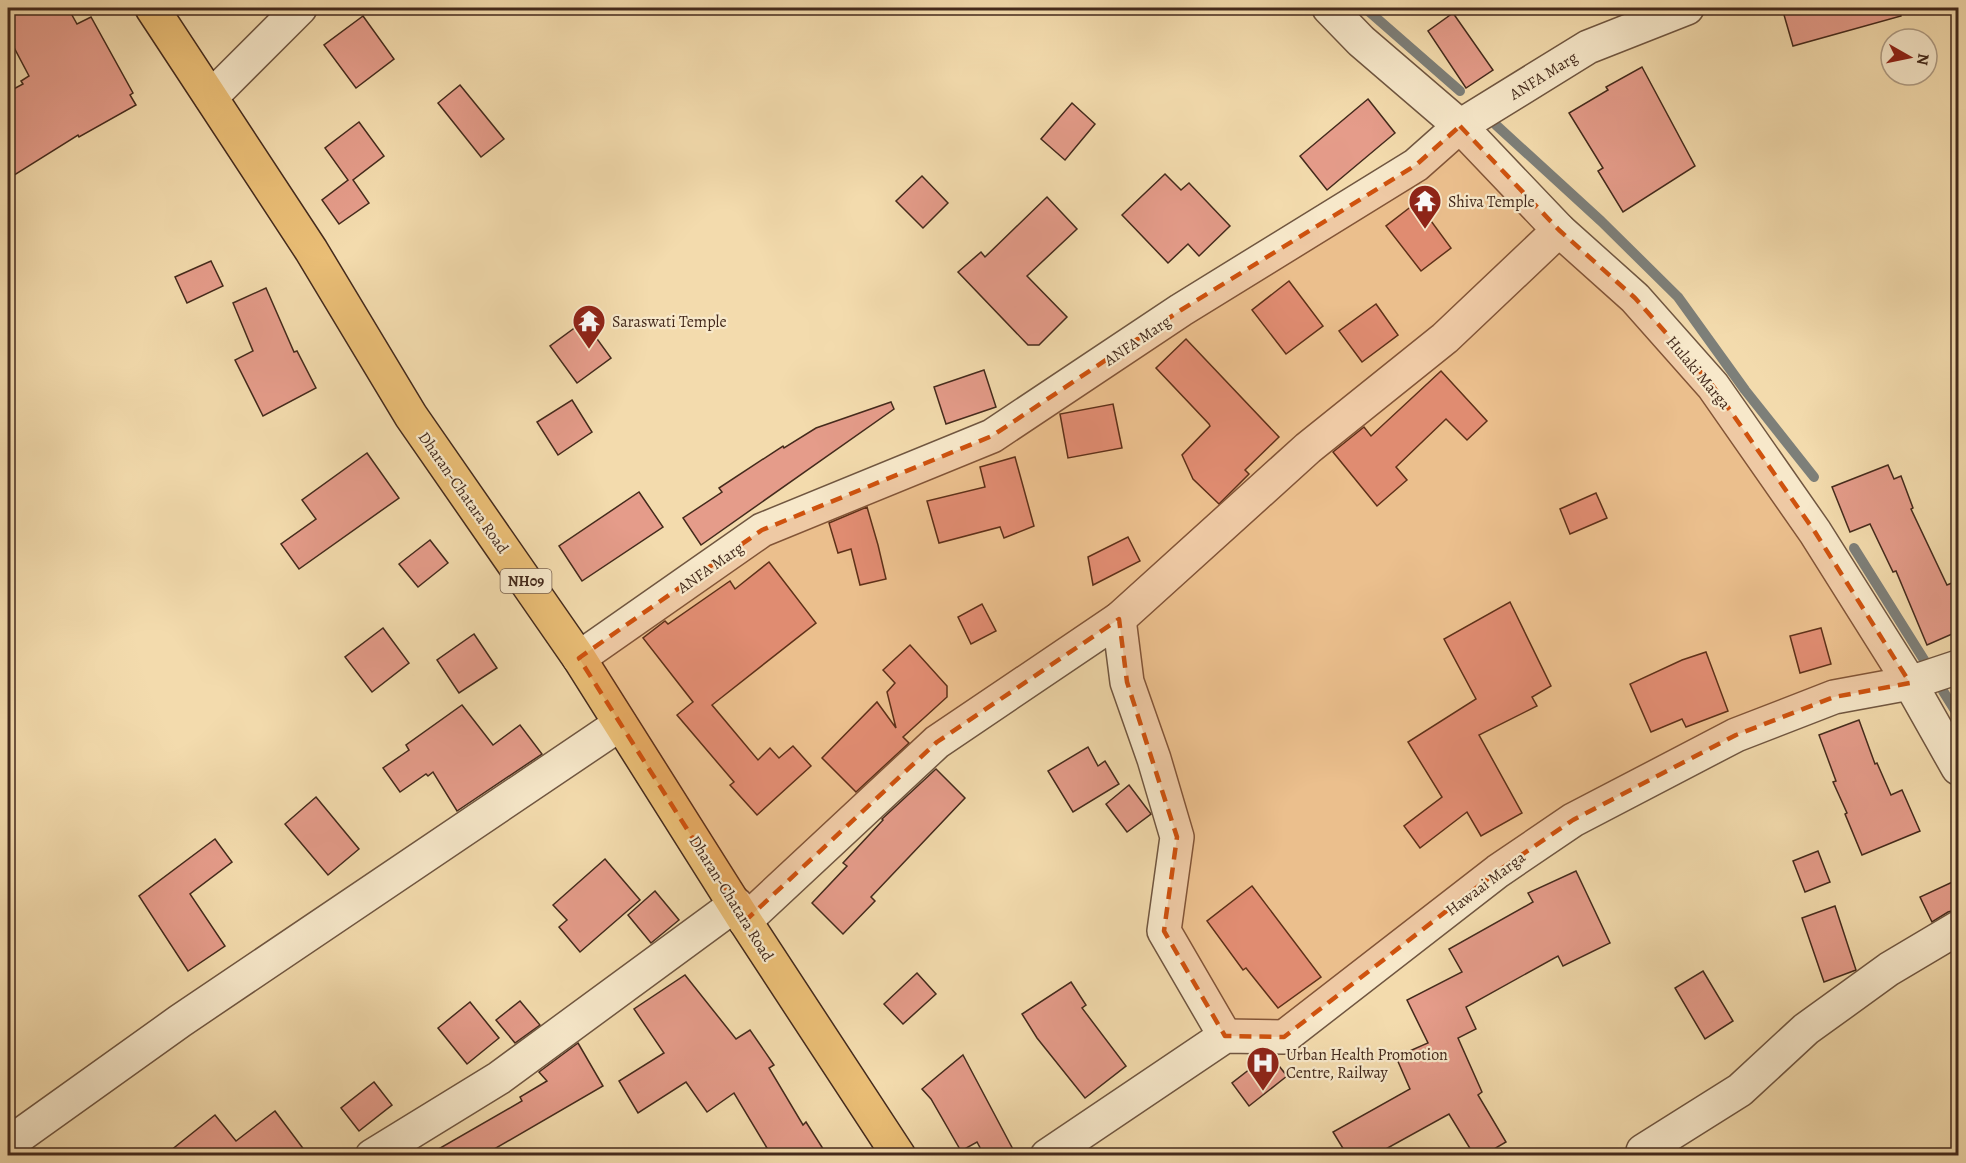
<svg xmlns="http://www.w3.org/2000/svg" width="1966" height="1163" font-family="Alegreya,serif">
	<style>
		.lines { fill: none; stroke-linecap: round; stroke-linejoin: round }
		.stream { stroke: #7d7f79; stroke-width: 10 }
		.building { fill: #e59c8a; stroke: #442a1c; stroke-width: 1.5 }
		.minor-casing { stroke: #705640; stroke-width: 36 }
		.major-casing { stroke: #442a1c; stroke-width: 36 }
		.minor { stroke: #f7e8ca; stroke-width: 33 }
		.major { stroke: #eabe76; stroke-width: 33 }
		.marked { fill: #cf520e; fill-opacity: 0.2; stroke: #cf520e; stroke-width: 4.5; stroke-dasharray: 12 8; stroke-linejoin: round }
		.labels { text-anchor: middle; stroke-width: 4.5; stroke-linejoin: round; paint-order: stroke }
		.shield { fill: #f7e8ca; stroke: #7a6350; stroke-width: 1.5 }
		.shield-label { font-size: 15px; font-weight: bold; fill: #442a1c }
		.street-label { font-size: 16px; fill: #442a1c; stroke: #f7e8ca }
		.poi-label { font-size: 16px; fill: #442a1c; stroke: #f7e8ca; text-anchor: start }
	</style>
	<rect width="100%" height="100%" fill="#f3dbad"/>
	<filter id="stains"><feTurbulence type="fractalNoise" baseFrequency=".00333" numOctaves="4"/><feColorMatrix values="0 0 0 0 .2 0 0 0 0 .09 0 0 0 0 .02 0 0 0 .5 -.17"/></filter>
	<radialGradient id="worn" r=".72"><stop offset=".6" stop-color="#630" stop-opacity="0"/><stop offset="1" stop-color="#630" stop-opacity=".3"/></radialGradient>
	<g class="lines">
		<g class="stream">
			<polyline points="1365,8 1460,91"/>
			<polyline points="1496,125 1601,221 1678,297 1745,390 1814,477"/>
			<polyline points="1854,548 1926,663"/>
			<polyline points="1943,691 1958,715"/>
		</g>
	</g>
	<g class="building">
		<polygon points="8,8 68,8 77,24 91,17 133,93 130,95 136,105 79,137 78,135 8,179 8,92 23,84 21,81 29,76 8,36"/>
		<polygon points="1782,8 1900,8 1901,16 1793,46"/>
		<polygon points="1453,13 1493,70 1466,88 1428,31"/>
		<polygon points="363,16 394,59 356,88 324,45"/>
		<polygon points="1642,67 1695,166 1623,212 1598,171 1603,168 1569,113 1608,90 1606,87"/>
		<polygon points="460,85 504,139 481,157 438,103"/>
		<polygon points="1368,99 1395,133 1327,190 1300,156"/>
		<polygon points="1072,103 1095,124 1065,160 1041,139"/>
		<polygon points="359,122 384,156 353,180 369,203 339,224 322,200 348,180 325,148"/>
		<polygon points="1165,174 1181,190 1189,183 1230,226 1199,256 1188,244 1168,263 1122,215"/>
		<polygon points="922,176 948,203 923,228 896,201"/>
		<polygon points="1047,197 1077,229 1027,276 1067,317 1039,345 1028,345 958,272 981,252 985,257"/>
		<polygon points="1417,202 1451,248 1421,271 1386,226"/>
		<polygon points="211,261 223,286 187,303 175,277"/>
		<polygon points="1289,281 1323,326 1286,354 1252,310"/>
		<polygon points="266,288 294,352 297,351 316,388 263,416 235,360 253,351 233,303"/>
		<polygon points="1376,304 1398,335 1362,362 1339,331"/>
		<polygon points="584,321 611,358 577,383 550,346"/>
		<polygon points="1186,339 1279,437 1245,470 1249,474 1219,504 1193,479 1182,455 1210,426 1209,424 1156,368"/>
		<polygon points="984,370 996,407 946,424 934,387"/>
		<polygon points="1441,371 1487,421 1467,440 1446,419 1396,467 1407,480 1377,506 1333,452 1364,427 1371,436"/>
		<polygon points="572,400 592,432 558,455 537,422"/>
		<polygon points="891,402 894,409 701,545 683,518 722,492 719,488 783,446 784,448 816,428"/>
		<polygon points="1113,404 1122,448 1068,458 1060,414"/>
		<polygon points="367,453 399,498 299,569 281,544 316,519 302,500"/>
		<polygon points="1015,457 1034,526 1004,538 1000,527 939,543 927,501 985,487 980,467"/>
		<polygon points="1888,465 1894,479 1901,476 1913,508 1911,509 1947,585 1959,580 1959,631 1927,645 1896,571 1893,572 1870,524 1850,532 1832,487"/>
		<polygon points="639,492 663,527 582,581 559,546"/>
		<polygon points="1596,493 1607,518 1570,534 1560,509"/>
		<polygon points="867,507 878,545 886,579 860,585 851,549 838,553 829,523"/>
		<polygon points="1128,537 1140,561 1093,585 1088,557"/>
		<polygon points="430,540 448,563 418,587 399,564"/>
		<polygon points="769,562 816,623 712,705 758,760 770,748 779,758 793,746 811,766 757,815 730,785 734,782 677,715 693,702 643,638 665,621 668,624 730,581 735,589"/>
		<polygon points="1510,602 1551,686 1532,697 1537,706 1479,735 1522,813 1481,836 1467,812 1420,848 1404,826 1442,797 1408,742 1476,699 1444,639"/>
		<polygon points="982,604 996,631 971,644 958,617"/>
		<polygon points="383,628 409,663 372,692 345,657"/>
		<polygon points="1821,628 1831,664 1800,673 1790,636"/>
		<polygon points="474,634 497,668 459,693 437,660"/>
		<polygon points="910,645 947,686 947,697 903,737 909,743 856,792 822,758 877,702 896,728 887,692 895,683 883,670"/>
		<polygon points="1706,652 1728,711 1686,727 1682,719 1651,732 1630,684 1682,660"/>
		<polygon points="462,705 493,745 520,725 542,754 457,811 433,772 428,776 426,774 400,792 383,768 409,750 406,745"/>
		<polygon points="1859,720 1875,764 1877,763 1891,795 1902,790 1920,831 1862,855 1845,814 1847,813 1833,782 1836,781 1819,735"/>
		<polygon points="1088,747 1098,766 1105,761 1119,784 1073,812 1048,771"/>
		<polygon points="936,769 965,798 871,897 875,901 843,934 812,903 847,866 843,863 883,820 882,819"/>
		<polygon points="1129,785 1151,814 1127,832 1106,804"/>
		<polygon points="316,797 359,849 328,875 285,824"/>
		<polygon points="215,839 232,862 190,894 225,946 188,971 139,896"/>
		<polygon points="1818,851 1830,882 1805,892 1793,861"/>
		<polygon points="605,859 640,900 580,952 559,927 567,920 553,905"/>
		<polygon points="1576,871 1610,943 1563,966 1558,956 1466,1007 1476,1029 1458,1038 1482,1092 1478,1095 1506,1142 1484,1155 1474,1155 1449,1114 1375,1155 1347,1155 1333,1132 1410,1089 1396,1057 1428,1043 1407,1000 1462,972 1449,949 1533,902 1528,893"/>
		<polygon points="1959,879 1959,909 1948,912 1932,922 1920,897"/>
		<polygon points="1252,886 1321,977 1278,1008 1246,968 1243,970 1207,921"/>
		<polygon points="655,891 679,920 651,943 628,915"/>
		<polygon points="1835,906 1856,970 1824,982 1802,918"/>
		<polygon points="1703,971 1733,1021 1705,1039 1675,988"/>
		<polygon points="917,973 936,994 903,1024 884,1004"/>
		<polygon points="685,975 736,1039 750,1030 774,1065 769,1068 803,1125 806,1122 827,1155 755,1155 767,1148 734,1093 707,1112 686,1082 638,1113 619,1081 664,1053 634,1009"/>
		<polygon points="1071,982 1086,1005 1082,1008 1126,1066 1085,1098 1037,1038 1022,1014"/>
		<polygon points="520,1001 540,1025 515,1043 496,1020"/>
		<polygon points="470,1002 499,1038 467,1064 438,1028"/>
		<polygon points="578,1043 603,1086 484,1155 428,1155 522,1101 520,1097 547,1081 539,1072"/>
		<polygon points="963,1055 1016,1155 984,1155 977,1142 961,1151 931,1099 922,1089"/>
		<polygon points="1268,1055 1271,1056 1287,1076 1249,1106 1232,1083"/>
		<polygon points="374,1082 392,1105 359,1131 341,1108"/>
		<polygon points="275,1111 308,1155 165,1155 215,1115 236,1141"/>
	</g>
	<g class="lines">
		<g class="minor-casing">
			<g id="minor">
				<polyline points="1329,8 1361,41 1460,126 1559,230 1635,298 1713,386 1815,532 1910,683 1958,768"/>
				<polyline points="211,97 300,8"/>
				<polyline points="1119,619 1127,682 1154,759 1177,837 1164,931 1225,1036"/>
				<polyline points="579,658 762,530 992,436 1181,310 1416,165 1460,126 1588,47 1687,8"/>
				<polyline points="745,921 937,742 1119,619 1308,448 1445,338 1559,230"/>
				<polyline points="8,1144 180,1021 620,724"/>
				<polyline points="372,1156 499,1078 736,904"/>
				<polyline points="1047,1156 1225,1036 1284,1037 1498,871 1573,820 1736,735 1834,697 1910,683 1958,667"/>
				<polyline points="1645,1156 1643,1151 1740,1090 1806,1029 1889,969 1958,928"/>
			</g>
		</g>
		<g class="major-casing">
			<polyline id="major" points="152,8 311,250 411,416 579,658 745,921 899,1156"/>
		</g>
		<use href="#minor" class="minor"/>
		<use href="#major" class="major"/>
	</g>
	<path class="marked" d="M1460 126 1559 230 1635 298 1713 386 1815 532 1910 683 1834 697 1736 735 1573 820 1498 871 1284 1037 1225 1036 1164 931 1177 837 1127 682 1119 619 937 742 745 921 579 658 762 530 992 436 1181 310 1416 165Z"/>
	<defs>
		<g id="temple-pin" transform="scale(1.725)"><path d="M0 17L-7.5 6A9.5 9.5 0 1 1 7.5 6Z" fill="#8f2418" stroke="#f7e8ca"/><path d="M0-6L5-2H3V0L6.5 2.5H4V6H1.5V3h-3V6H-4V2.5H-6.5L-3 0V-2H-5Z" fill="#fff"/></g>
		<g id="hospital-pin" transform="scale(1.725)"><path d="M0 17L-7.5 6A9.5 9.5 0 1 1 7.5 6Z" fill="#8f2418" stroke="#f7e8ca"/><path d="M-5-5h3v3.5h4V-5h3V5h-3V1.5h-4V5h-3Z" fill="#fff"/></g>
	</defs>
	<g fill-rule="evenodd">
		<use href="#temple-pin" x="1425" y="201"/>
		<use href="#temple-pin" x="589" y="321"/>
		<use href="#hospital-pin" x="1263" y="1063"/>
	</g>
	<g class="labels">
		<rect class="shield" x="500.5" y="569" width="51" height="24" rx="4.5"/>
		<g class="shield-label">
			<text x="526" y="586">NH09</text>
		</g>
		<g class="street-label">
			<text transform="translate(1543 75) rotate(-32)" y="6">ANFA Marg</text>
			<text transform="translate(1137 340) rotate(-34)" y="6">ANFA Marg</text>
			<text transform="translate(1699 372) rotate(50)" y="6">Hulaki Marga</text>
			<text transform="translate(464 492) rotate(55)" y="6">Dharan-Chatara Road</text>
			<text transform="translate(710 567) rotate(-35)" y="6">ANFA Marg</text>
			<text transform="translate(1485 883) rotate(-37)" y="6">Hawaai Marga</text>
			<text transform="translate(732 898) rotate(58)" y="6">Dharan-Chatara Road</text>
		</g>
		<g class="poi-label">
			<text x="1448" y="207">Shiva Temple</text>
			<text x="612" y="327">Saraswati Temple</text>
			<text x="1286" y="1060">Urban Health Promotion<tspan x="1286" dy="18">Centre, Railway</tspan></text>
		</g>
	</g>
	<rect width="1966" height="1163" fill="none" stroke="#f3dbad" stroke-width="30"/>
	<rect x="9" y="9" width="1948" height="1145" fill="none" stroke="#442a1c" stroke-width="3"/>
	<rect x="15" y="15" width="1936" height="1133" fill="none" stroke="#442a1c" stroke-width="1.5"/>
	<g transform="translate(1909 57) rotate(99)"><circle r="28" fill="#f7e8ca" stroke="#af9c84" stroke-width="1.5"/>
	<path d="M0-4.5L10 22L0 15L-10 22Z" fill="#8f2418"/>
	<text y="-9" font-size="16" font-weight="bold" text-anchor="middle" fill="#442a1c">N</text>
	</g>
	<rect width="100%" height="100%" filter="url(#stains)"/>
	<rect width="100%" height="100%" fill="url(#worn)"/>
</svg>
